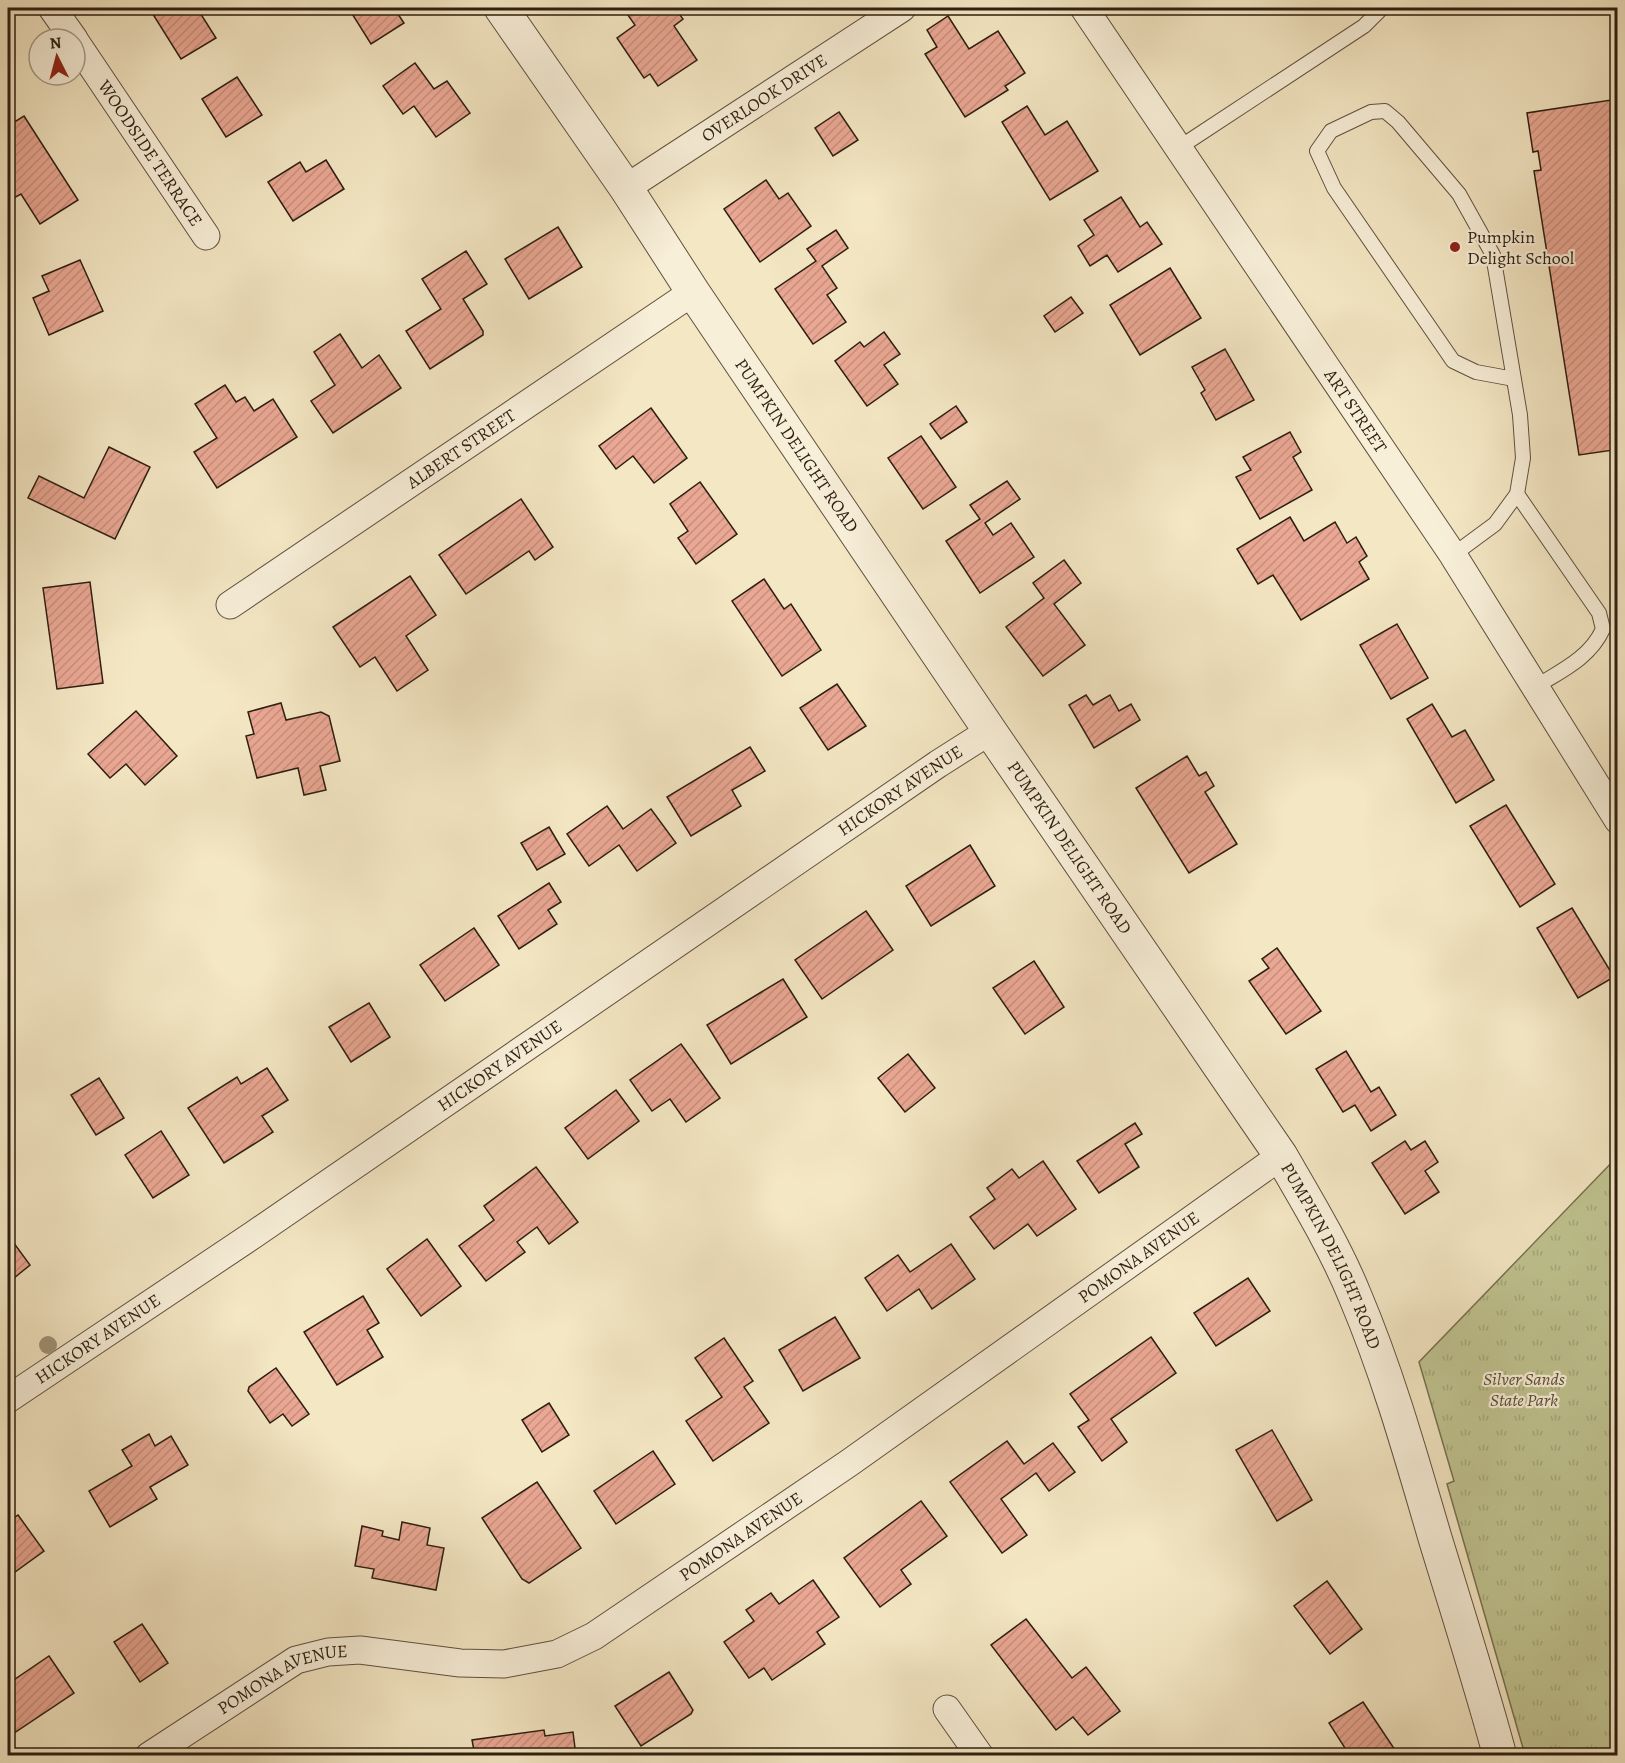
<svg xmlns="http://www.w3.org/2000/svg" width="1625" height="1763" font-family="Alegreya,serif">
	<style>
		.park { fill: url(#park-tufts); stroke: #767151; stroke-width: 1.5 }
		.building { fill: url(#building-hatch); stroke: #2d1e11; stroke-width: 1.5 }
		.lines { fill: none; stroke-linecap: round; stroke-linejoin: round }
		.service-casing { stroke: #5f503e; stroke-width: 16 }
		.minor-casing { stroke: #5f503e; stroke-width: 29 }
		.tertiary-casing { stroke: #5f503e; stroke-width: 35 }
		.service { stroke: #f8efd9; stroke-width: 14 }
		.minor { stroke: #f8efd9; stroke-width: 27 }
		.tertiary { stroke: #f8efd9; stroke-width: 33 }
		.tree { fill: #9f9476 }
		.poi-dot { fill: #8f2418; stroke: #f8efd9; stroke-width: 2 }
		.labels { text-anchor: middle; stroke-width: 4.5; stroke-linejoin: round; paint-order: stroke }
		.street-label { font-size: 18px; fill: #2d1e11; stroke: #f8efd9 }
		.poi-label { font-size: 18px; fill: #2d1e11; stroke: #f8efd9; text-anchor: start }
		.park-label { font-size: 18px; font-style: italic; fill: #595037; stroke: #f8efd9 }
	</style>
	<defs>
		<pattern id="park-tufts" width="24" height="20" patternUnits="userSpaceOnUse" patternTransform="scale(1.5)"><rect width="24" height="20" fill="#c0c491"/><path d="M3 7l-1-3M5 7V3M7 7l1-3M15 17l-1-3M17 17v-4M19 17l1-3" fill="none" stroke="#a5a87c"/></pattern>
		<pattern id="building-hatch" width="6" height="6" patternUnits="userSpaceOnUse" patternTransform="scale(1.5)"><rect width="6" height="6" fill="#eaa793"/><path d="M-1 1l2-2M0 6l6-6M5 7l2-2" fill="none" stroke="#c98f7e"/></pattern>
	</defs>
	<rect width="100%" height="100%" fill="#f4e7c4"/>
	<filter id="stains"><feTurbulence type="fractalNoise" baseFrequency=".00333" numOctaves="4"/><feColorMatrix values="0 0 0 0 .2 0 0 0 0 .09 0 0 0 0 .02 0 0 0 .5 -.17"/></filter>
	<radialGradient id="worn" r=".72"><stop offset=".6" stop-color="#630" stop-opacity="0"/><stop offset="1" stop-color="#630" stop-opacity=".3"/></radialGradient>
	<polygon class="park" points="1617,1157 1617,1755 1525,1755 1447,1484 1454,1481 1419,1362"/>
	<g class="building">
		<polygon points="149,8 197,8 216,38 181,59"/>
		<polygon points="352,8 394,8 404,23 371,44 349,9"/>
		<polygon points="623,8 675,8 683,19 674,26 697,60 658,86 650,74 644,78 617,38 635,25"/>
		<polygon points="948,16 969,49 998,31 1025,73 1005,86 1008,90 965,117 925,54 937,47 927,30"/>
		<polygon points="415,63 434,89 447,81 470,113 436,137 414,106 403,114 383,86"/>
		<polygon points="237,77 262,115 226,137 202,99"/>
		<polygon points="1611,100 1618,141 1618,498 1614,478 1617,478 1613,450 1579,455 1534,171 1541,170 1538,151 1533,152 1527,113"/>
		<polygon points="1027,106 1045,135 1067,121 1098,171 1050,200 1002,122"/>
		<polygon points="839,112 858,140 833,156 815,128"/>
		<polygon points="24,116 78,200 40,224 21,194 10,200 8,196 8,126"/>
		<polygon points="326,160 344,189 293,221 268,182 300,162 306,172"/>
		<polygon points="766,180 779,199 788,193 811,226 760,262 724,209"/>
		<polygon points="1121,197 1140,227 1147,222 1162,244 1118,272 1107,255 1090,266 1078,246 1094,235 1084,220"/>
		<polygon points="558,227 582,267 529,299 505,259"/>
		<polygon points="836,230 848,248 822,266 837,288 827,295 846,322 813,344 775,289 816,261 807,249"/>
		<polygon points="466,251 487,284 463,299 483,331 483,335 430,369 406,331 441,309 422,279"/>
		<polygon points="80,260 103,311 49,335 33,298 49,291 42,276"/>
		<polygon points="1170,268 1201,318 1140,355 1110,305"/>
		<polygon points="1071,297 1083,313 1055,332 1044,316"/>
		<polygon points="884,332 900,354 884,365 898,384 867,406 835,361 860,342 864,347"/>
		<polygon points="340,334 362,368 379,355 401,388 333,433 311,401 335,385 314,352"/>
		<polygon points="1225,349 1254,400 1216,420 1201,393 1205,390 1192,367"/>
		<polygon points="225,385 236,402 245,397 254,411 273,399 297,437 217,488 194,452 217,438 195,404"/>
		<polygon points="956,406 967,422 941,439 930,424"/>
		<polygon points="651,408 687,458 654,483 633,456 616,469 599,446"/>
		<polygon points="1290,432 1301,452 1293,457 1312,490 1260,519 1236,477 1251,470 1243,457"/>
		<polygon points="921,436 956,487 923,509 888,458"/>
		<polygon points="109,447 150,467 115,539 28,498 39,476 84,498"/>
		<polygon points="1007,481 1020,499 985,523 993,535 1011,523 1034,557 980,593 946,541 980,519 970,505"/>
		<polygon points="700,482 737,534 696,564 678,538 688,531 670,504"/>
		<polygon points="521,499 553,547 535,560 529,551 466,594 439,555"/>
		<polygon points="1290,517 1304,541 1335,522 1347,543 1356,537 1367,556 1359,562 1369,579 1301,620 1273,575 1258,584 1237,549"/>
		<polygon points="1064,560 1081,583 1054,604 1085,645 1043,676 1006,627 1044,598 1033,583"/>
		<polygon points="410,576 436,615 406,636 428,670 397,691 375,657 360,667 333,627"/>
		<polygon points="764,579 784,609 791,604 821,650 782,676 732,601"/>
		<polygon points="90,582 103,683 57,689 43,588"/>
		<polygon points="1397,624 1428,678 1391,699 1360,645"/>
		<polygon points="837,684 866,726 828,750 800,708"/>
		<polygon points="1086,695 1093,705 1110,695 1119,711 1131,704 1140,720 1094,748 1069,705"/>
		<polygon points="281,703 286,720 321,712 329,716 340,761 320,766 326,790 304,795 298,768 257,778 246,736 254,734 248,712"/>
		<polygon points="1432,704 1452,737 1465,730 1494,780 1456,803 1407,719"/>
		<polygon points="136,711 177,756 145,785 126,764 110,778 88,754"/>
		<polygon points="750,747 765,771 732,790 741,806 691,836 667,797"/>
		<polygon points="1187,756 1199,776 1206,772 1214,786 1205,792 1237,844 1189,873 1136,788"/>
		<polygon points="1506,805 1555,884 1520,907 1470,826"/>
		<polygon points="607,806 623,829 651,809 676,843 637,871 619,845 589,866 567,834"/>
		<polygon points="549,827 565,854 537,870 521,843"/>
		<polygon points="970,845 995,886 931,926 906,886"/>
		<polygon points="549,883 561,902 548,910 557,924 519,949 498,916"/>
		<polygon points="1572,908 1614,977 1578,998 1537,928"/>
		<polygon points="866,911 893,950 822,999 795,960"/>
		<polygon points="474,928 499,965 445,1001 420,965"/>
		<polygon points="8,934 14,944 8,948"/>
		<polygon points="1277,948 1321,1011 1286,1034 1249,981 1269,968 1262,959"/>
		<polygon points="1034,961 1064,1007 1025,1034 993,988"/>
		<polygon points="783,979 807,1017 731,1064 707,1025"/>
		<polygon points="369,1003 390,1037 351,1062 329,1027"/>
		<polygon points="681,1044 720,1098 686,1122 670,1099 652,1111 630,1080"/>
		<polygon points="1346,1051 1371,1092 1379,1087 1396,1115 1371,1131 1355,1105 1343,1112 1316,1069"/>
		<polygon points="908,1054 935,1088 905,1112 878,1078"/>
		<polygon points="267,1068 288,1100 262,1116 273,1132 224,1163 188,1108 237,1077 241,1084"/>
		<polygon points="99,1078 124,1118 96,1135 71,1095"/>
		<polygon points="616,1090 639,1121 588,1159 565,1128"/>
		<polygon points="1135,1123 1142,1134 1125,1144 1139,1167 1099,1193 1077,1161"/>
		<polygon points="161,1131 189,1175 153,1198 125,1155"/>
		<polygon points="1405,1141 1411,1150 1425,1141 1438,1162 1425,1171 1439,1192 1405,1214 1372,1163"/>
		<polygon points="1043,1161 1076,1209 1037,1236 1028,1224 994,1249 970,1217 995,1199 987,1188 1012,1169 1019,1178"/>
		<polygon points="536,1167 578,1222 549,1244 537,1227 517,1242 525,1252 486,1281 459,1246 494,1220 484,1206"/>
		<polygon points="8,1235 30,1265 8,1283"/>
		<polygon points="427,1239 461,1286 421,1316 387,1269"/>
		<polygon points="951,1244 975,1279 932,1309 919,1289 887,1311 865,1278 898,1255 910,1272"/>
		<polygon points="1248,1278 1270,1311 1216,1346 1194,1313"/>
		<polygon points="363,1296 379,1323 367,1330 383,1357 337,1385 304,1332"/>
		<polygon points="835,1317 860,1358 803,1391 779,1350"/>
		<polygon points="1151,1337 1176,1373 1111,1419 1127,1442 1102,1461 1078,1427 1089,1420 1070,1394"/>
		<polygon points="724,1338 753,1381 744,1387 769,1423 713,1461 686,1421 722,1397 695,1358"/>
		<polygon points="276,1368 309,1414 292,1426 283,1414 270,1423 248,1391 249,1387"/>
		<polygon points="549,1403 569,1435 542,1452 522,1420"/>
		<polygon points="1272,1430 1312,1500 1277,1521 1236,1450"/>
		<polygon points="149,1434 155,1446 171,1436 188,1465 150,1487 157,1499 110,1527 89,1491 132,1466 122,1450"/>
		<polygon points="1007,1441 1024,1464 1053,1443 1075,1472 1049,1491 1036,1473 1001,1499 1027,1535 1002,1553 950,1482"/>
		<polygon points="653,1451 675,1484 616,1524 594,1491"/>
		<polygon points="537,1482 581,1548 529,1583 522,1579 482,1518"/>
		<polygon points="921,1501 947,1536 901,1570 911,1584 880,1607 844,1558"/>
		<polygon points="18,1515 44,1551 8,1577 8,1522"/>
		<polygon points="402,1522 430,1528 427,1545 444,1548 436,1590 372,1578 374,1569 355,1566 362,1526 383,1531 382,1536 399,1540"/>
		<polygon points="813,1580 839,1617 817,1632 825,1644 772,1680 764,1668 749,1678 724,1642 754,1621 746,1610 771,1593 779,1604"/>
		<polygon points="1327,1581 1362,1629 1330,1654 1294,1606"/>
		<polygon points="1026,1619 1072,1678 1086,1667 1120,1711 1088,1735 1073,1717 1056,1730 991,1645"/>
		<polygon points="142,1624 168,1663 140,1682 114,1642"/>
		<polygon points="49,1656 74,1693 8,1737 8,1684"/>
		<polygon points="669,1672 693,1710 691,1714 641,1746 615,1706"/>
		<polygon points="1363,1702 1397,1753 1394,1756 1350,1756 1329,1723"/>
		<polygon points="544,1730 545,1736 573,1732 576,1756 475,1756 472,1740"/>
		<rect x="318" y="1754" width="66" height="2"/>
	</g>
	<g class="lines">
		<g class="service-casing">
			<g id="service">
				<polyline points="1180,147 1364,26 1382,8"/>
				<path d="M1517 494 1599 613 1603 629C1590 658 1561 671 1535 687"/>
				<polyline points="1453,555 1495,524 1517,494 1523,458 1520,415 1493,255 1459,194 1398,122 1385,111 1371,112 1331,131 1317,151 1334,188 1453,361 1476,372 1514,379"/>
			</g>
		</g>
		<g class="minor-casing">
			<g id="minor">
				<polyline points="52,8 74,39"/>
				<path id="s1" d="M1084 8 1453 555 1618 820"/>
				<path id="s2" d="M75 41 206 236"/>
				<path id="s3" d="M626 188 902 8"/>
				<path id="s4" d="M230 605 693 292"/>
				<path id="s5" d="M8 1399 253 1235 938 764 990 731"/>
				<polyline points="947,1709 980,1756"/>
				<path id="s6" d="M149 1756 296 1660 328 1652 360 1650 460 1663 504 1664 557 1654 594 1636 849 1463 1281 1156"/>
			</g>
		</g>
		<g class="tertiary-casing">
			<g id="tertiary">
				<path id="s7" d="M501 8 626 188 693 292 990 731 1281 1156C1307 1201 1335 1247 1355 1296 1388 1374 1411 1456 1435 1538 1457 1610 1480 1682 1500 1756"/>
			</g>
		</g>
		<use href="#service" class="service"/>
		<use href="#minor" class="minor"/>
		<use href="#tertiary" class="tertiary"/>
	</g>
	<circle class="tree" cx="48" cy="1345" r="9"/>
	<circle class="poi-dot" cx="1455" cy="247" r="6"/>
	<g class="labels">
		<g class="street-label">
			<text dy="6" stroke="none"><textPath href="#s3" startOffset="165">OVERLOOK DRIVE</textPath></text>
			<text dy="6" stroke="none"><textPath href="#s2" startOffset="135">WOODSIDE TERRACE</textPath></text>
			<text dy="6" stroke="none"><textPath href="#s1" startOffset="486">ART STREET</textPath></text>
			<text dy="6" stroke="none"><textPath href="#s7" startOffset="528">PUMPKIN DELIGHT ROAD</textPath></text>
			<text dy="6" stroke="none"><textPath href="#s4" startOffset="279">ALBERT STREET</textPath></text>
			<text dy="6" stroke="none"><textPath href="#s5" startOffset="1080">HICKORY AVENUE</textPath></text>
			<text dy="6" stroke="none"><textPath href="#s7" startOffset="1014">PUMPKIN DELIGHT ROAD</textPath></text>
			<text dy="6" stroke="none"><textPath href="#s5" startOffset="594">HICKORY AVENUE</textPath></text>
			<text dy="6" stroke="none"><textPath href="#s6" startOffset="1144">POMONA AVENUE</textPath></text>
			<text dy="6" stroke="none"><textPath href="#s7" startOffset="1500">PUMPKIN DELIGHT ROAD</textPath></text>
			<text dy="6" stroke="none"><textPath href="#s5" startOffset="108">HICKORY AVENUE</textPath></text>
			<text dy="6" stroke="none"><textPath href="#s6" startOffset="658">POMONA AVENUE</textPath></text>
			<text dy="6" stroke="none"><textPath href="#s6" startOffset="156">POMONA AVENUE</textPath></text>
		</g>
		<g class="poi-label">
			<text x="1467" y="243">Pumpkin<tspan x="1467" dy="21">Delight School</tspan></text>
		</g>
		<g class="park-label">
			<text x="1524" y="1385">Silver Sands<tspan x="1524" dy="21">State Park</tspan></text>
		</g>
	</g>
	<rect width="1625" height="1763" fill="none" stroke="#f4e7c4" stroke-width="30"/>
	<rect x="9" y="9" width="1607" height="1745" fill="none" stroke="#2d1e11" stroke-width="3"/>
	<rect x="15" y="15" width="1595" height="1733" fill="none" stroke="#2d1e11" stroke-width="1.5"/>
	<g transform="translate(57 57) rotate(354)"><circle r="28" fill="#f8efd9" stroke="#a79b89" stroke-width="1.5"/>
	<path d="M0-4.5L10 22L0 15L-10 22Z" fill="#8f2418"/>
	<text y="-9" font-size="16" font-weight="bold" text-anchor="middle" fill="#2d1e11">N</text>
	</g>
	<rect width="100%" height="100%" filter="url(#stains)"/>
	<rect width="100%" height="100%" fill="url(#worn)"/>
</svg>
